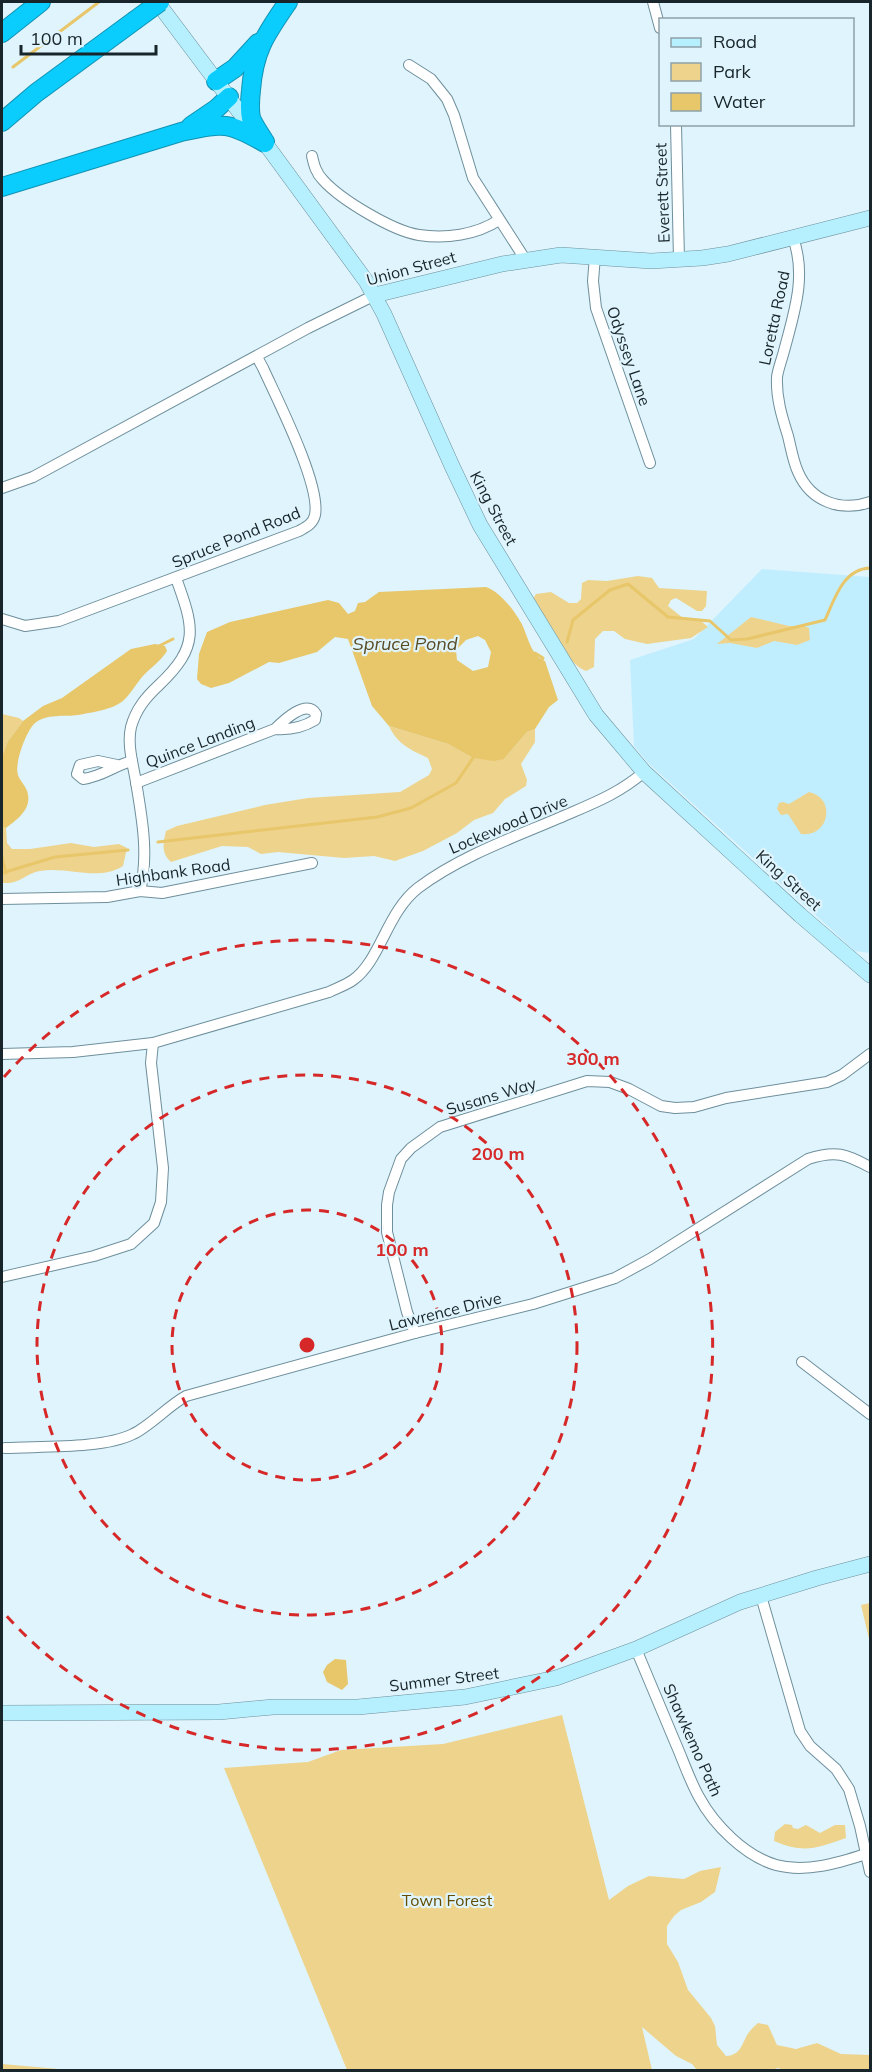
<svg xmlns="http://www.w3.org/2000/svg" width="872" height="2072" font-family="Mulish,sans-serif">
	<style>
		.built { fill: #c1eeff }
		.green { fill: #eed38c }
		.water { fill: #e8c66a; fill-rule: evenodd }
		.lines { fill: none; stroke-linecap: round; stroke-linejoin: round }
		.stream { stroke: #e8c66a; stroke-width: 3 }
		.minor-casing { stroke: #6e8f9c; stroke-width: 12 }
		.secondary-casing { stroke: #6e8f9c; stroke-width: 16 }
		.motorway-casing { stroke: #1092b3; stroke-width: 20 }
		.minor { stroke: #fff; stroke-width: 10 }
		.secondary { stroke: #b6f0fe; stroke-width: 15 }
		.motorway { stroke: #0bcdfd; stroke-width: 18 }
		.motorway-bridge-casing { stroke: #1092b3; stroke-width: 20; stroke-linecap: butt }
		.motorway-bridge { stroke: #0bcdfd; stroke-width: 18 }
		.ring { fill: none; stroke: #d62828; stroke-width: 3; stroke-dasharray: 10 8 }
		.labels { text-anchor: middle; stroke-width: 4.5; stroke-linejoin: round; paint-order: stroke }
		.street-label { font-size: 16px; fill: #18252a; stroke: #dff4fc }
		.park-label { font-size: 16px; fill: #634d00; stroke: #dff4fc }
		.water-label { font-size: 18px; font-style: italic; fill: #594b24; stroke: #dff4fc }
		.centre { fill: #d62828; stroke: #dff4fc; stroke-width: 3 }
		.ring-label { font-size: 18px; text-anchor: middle; font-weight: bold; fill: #d62828; stroke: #dff4fc; stroke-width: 4.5; stroke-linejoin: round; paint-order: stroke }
	</style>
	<rect width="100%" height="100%" fill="#dff4fc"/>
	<polygon class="built" points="762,569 870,577 870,953 855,951 648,763 634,746 630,660 694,639"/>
	<g class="green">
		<path d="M638 576 652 578 659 588 707 591 706 606 702 611H697L676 598 671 600 668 606 683 618 699 619 708 627 691 638 647 644 625 639 614 631H603L595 639 594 667 586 671C566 662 563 644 552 628 545 619 535 612 532 601L536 594 551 592 569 603H577L581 599 582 583 588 580 607 581Z"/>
		<polygon points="751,617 789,626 804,626 809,628 810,640 797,645 774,641 757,648 730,643 717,644"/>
		<polygon points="2,714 19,718 23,721 8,741 2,756"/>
		<path d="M389 726 448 744 473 758 504 759 527 732 535 729V742L521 764 527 780 526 786 505 799 493 813 474 820 457 833 423 851 395 861 374 856 344 858 278 852 261 854 248 847 222 846 171 862C161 853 163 843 166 831L177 826 265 805 308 798 400 792 429 775 432 769 428 758C411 750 397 744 389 726Z"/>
		<path d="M809 792C837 798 829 838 801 834L788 814 781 815 777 809 779 803 783 802 789 804Z"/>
		<path d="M2 827 6 828 7 843 12 849H30L71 843 94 847 119 844 127 848 123 866C98 882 68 866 40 871 24 874 22 884 2 883Z"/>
		<polygon points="870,1603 870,1643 861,1605"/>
		<path d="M562 1715 609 1900 628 1886 649 1876 684 1879 700 1871 721 1867 715 1892 701 1902 681 1910 674 1916 667 1926V1944L678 1962 688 1990 711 2018 715 2026 717 2045 726 2056C743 2055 741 2042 750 2031 752 2028 755 2026 758 2023L768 2025 777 2045 796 2049 817 2043 841 2054 870 2055V2070H784L778 2068 772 2070H697L692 2064 676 2056 642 2027 652 2070H347L224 1768 308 1762 341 1750 443 1744Z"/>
		<path d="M785 1824 792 1825 793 1828 798 1829 806 1825 820 1833 835 1825H845L846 1838C816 1848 805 1854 774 1841L775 1832Z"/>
		<polygon points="2,2064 70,2070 2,2070"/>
	</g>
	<g class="water">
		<path d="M486 587C499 591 513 609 520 621 528 633 529 655 545 661L558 700 549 707 535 729 527 732 504 759 494 761 473 758 448 744 389 726 372 706 348 639 335 637 317 652 279 663 269 662 229 683 211 688 201 684 197 679 199 654 207 632 230 622 328 600 339 603 348 614 355 611 358 603 365 602 379 592ZM478 636 485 640 491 652 488 667 473 671 457 660 456 650 466 640Z"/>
		<path d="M155 644 165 646 167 651C161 661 150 668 142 677 136 684 132 692 125 699 114 710 93 712 78 715 64 717 46 713 34 724 26 732 14 764 18 775 20 781 25 785 27 791 33 808 18 819 6 828L2 827V756L8 741 23 721 43 706 62 698 131 649Z"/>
		<polygon points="335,1659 346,1660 348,1684 342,1690 327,1682 323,1672 327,1665"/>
	</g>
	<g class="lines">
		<g class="stream">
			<polyline points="13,67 99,2"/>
			<path d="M567 642 573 620 610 590 628 584 668 617 710 621 731 640 747 639 825 620C835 598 843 569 870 568"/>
			<polyline points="159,646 173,639"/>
			<polyline points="535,653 543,658 541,661"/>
			<polyline points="158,842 377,817 411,808 456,783 475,755"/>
			<polyline points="2,857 6,873"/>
			<polyline points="2,873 55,857 128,850"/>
		</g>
		<g class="minor-casing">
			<g id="minor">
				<polyline points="653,2 660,28"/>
				<polyline points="409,65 431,79 447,99 454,115 473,178 525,259"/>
				<polyline points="676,124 679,260"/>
				<path d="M312 156C314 165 316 173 323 180 341 200 393 231 419 235 446 239 476 235 499 220"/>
				<path d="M793 238C807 276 794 313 784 351 782 359 778 369 777 377 776 398 782 417 788 436 791 448 793 461 798 472 811 502 841 512 870 502"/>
				<polyline points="595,256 593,281 596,308 650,463"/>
				<polyline points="2,488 33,477 308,328 375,295"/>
				<path d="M2 619 25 626 59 621 299 531C306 527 313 524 315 515 321 485 277 399 263 368L257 357"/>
				<path d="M117 765 98 761 80 765 77 774 83 779C104 776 113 766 132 761"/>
				<path d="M136 783 275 729C283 721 307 698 316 714L315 720C302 728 290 730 275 729"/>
				<path d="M140 891C149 855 142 818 136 782 133 764 127 745 131 727 136 709 146 697 159 685 200 646 194 628 176 578"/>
				<polyline points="2,899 107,897 140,891 162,893 312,863"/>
				<path d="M2 1054 73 1052 153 1043 329 992C337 988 346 985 353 980 380 961 387 912 418 888 463 854 521 835 573 812 599 801 622 791 644 772"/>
				<polyline points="2,1277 94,1256 131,1244 154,1223 161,1202 163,1168 151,1063 153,1043"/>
				<polyline points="415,1333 407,1312 387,1232 387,1205 389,1192 401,1159 411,1148 440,1127 587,1081 610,1082 629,1089 661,1106 675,1108 694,1107 726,1098 827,1082 842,1075 870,1054"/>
				<polyline points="802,1362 870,1414"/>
				<path d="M5 1448C41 1446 103 1449 133 1434 150 1426 168 1406 186 1396L415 1333 533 1304 615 1278 650 1259 808 1159C836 1150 846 1154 870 1167"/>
				<polyline points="761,1596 800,1731 810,1746 836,1769 849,1789 860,1826 870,1872"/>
				<path d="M636 1649C649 1680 662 1711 675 1742 683 1760 689 1779 699 1797 714 1825 745 1856 776 1865 806 1873 838 1863 866 1854"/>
			</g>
		</g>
		<g class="secondary-casing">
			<g id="secondary">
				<polyline points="157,2 238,110 265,143 366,281 384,314 452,466 480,525 596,715 644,772 800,915 870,975"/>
				<polyline points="375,295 502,264 561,255 651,261 702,258 728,254 870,218"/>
				<polyline points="2,1713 219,1712 273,1707 358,1707 465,1697 556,1678 636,1649 740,1602 817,1578 870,1564"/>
			</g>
		</g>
		<g class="motorway-casing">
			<g id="motorway">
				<polyline points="2,33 41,2"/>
				<polyline points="216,81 235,68 258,43"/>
				<polyline points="2,122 36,93 134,21"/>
				<polyline points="191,126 216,109 229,97"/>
				<path d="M265 142C261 135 254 126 251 118 249 109 250 99 251 90 254 50 266 34 288 2"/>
				<path d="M2 187 181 132C223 123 227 121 265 143"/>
			</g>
		</g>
		<use href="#minor" class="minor"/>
		<use href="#secondary" class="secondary"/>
		<use href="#motorway" class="motorway"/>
		<g class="motorway-bridge-casing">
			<polyline id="motorway-bridge" points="134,21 160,2"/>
		</g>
		<use href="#motorway-bridge" class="motorway-bridge"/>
	</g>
	<g class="ring">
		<circle cx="307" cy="1345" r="135"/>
		<circle cx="307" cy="1345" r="270"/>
		<path d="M4 1077A405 405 0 1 1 4 1613"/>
	</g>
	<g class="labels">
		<g class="street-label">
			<text transform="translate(662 193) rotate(-92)" y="6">Everett Street</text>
			<text transform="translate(411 268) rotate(-15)" y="6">Union Street</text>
			<text transform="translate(774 318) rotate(-78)" y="6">Loretta Road</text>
			<text transform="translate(629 356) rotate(71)" y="6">Odyssey Lane</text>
			<text transform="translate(494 508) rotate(62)" y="6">King Street</text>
			<text transform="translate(236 537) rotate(-22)" y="6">Spruce Pond Road</text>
			<text transform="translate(200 742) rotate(-21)" y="6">Quince Landing</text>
			<text transform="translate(508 824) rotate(-23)" y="6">Lockewood Drive</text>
			<text transform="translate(173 872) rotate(-8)" y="6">Highbank Road</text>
			<text transform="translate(789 880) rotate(42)" y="6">King Street</text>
			<text transform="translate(491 1096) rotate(-17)" y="6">Susans Way</text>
			<text transform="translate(445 1311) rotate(-14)" y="6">Lawrence Drive</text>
			<text transform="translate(444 1679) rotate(-7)" y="6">Summer Street</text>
			<text transform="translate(693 1740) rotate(66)" y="6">Shawkemo Path</text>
		</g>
		<g class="park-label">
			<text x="447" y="1906">Town Forest</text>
		</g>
		<g class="water-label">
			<text x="405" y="650">Spruce Pond</text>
		</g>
	</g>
	<circle cx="307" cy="1345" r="9" class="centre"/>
	<g class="ring-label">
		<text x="593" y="1065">300 m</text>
		<text x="498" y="1160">200 m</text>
		<text x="402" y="1256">100 m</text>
	</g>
	<rect width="872" height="2072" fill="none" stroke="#18252a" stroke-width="6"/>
	<rect x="659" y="18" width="195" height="108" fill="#dff4fc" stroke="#8fa1a8" stroke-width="1.5"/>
	<rect x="671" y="38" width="30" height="9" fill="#b6f0fe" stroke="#8fa1a8" stroke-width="1.5"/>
	<text x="713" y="48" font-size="18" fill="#18252a">Road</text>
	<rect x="671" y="63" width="30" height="18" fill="#eed38c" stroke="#8fa1a8" stroke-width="1.5"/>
	<text x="713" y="78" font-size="18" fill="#18252a">Park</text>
	<rect x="671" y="93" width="30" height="18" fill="#e8c66a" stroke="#8fa1a8" stroke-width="1.5"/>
	<text x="713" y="108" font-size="18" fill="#18252a">Water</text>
	<path d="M21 45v9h135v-9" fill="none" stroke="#18252a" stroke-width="3"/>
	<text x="30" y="45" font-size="18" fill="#18252a" stroke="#dff4fc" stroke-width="4.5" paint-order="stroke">100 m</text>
</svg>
